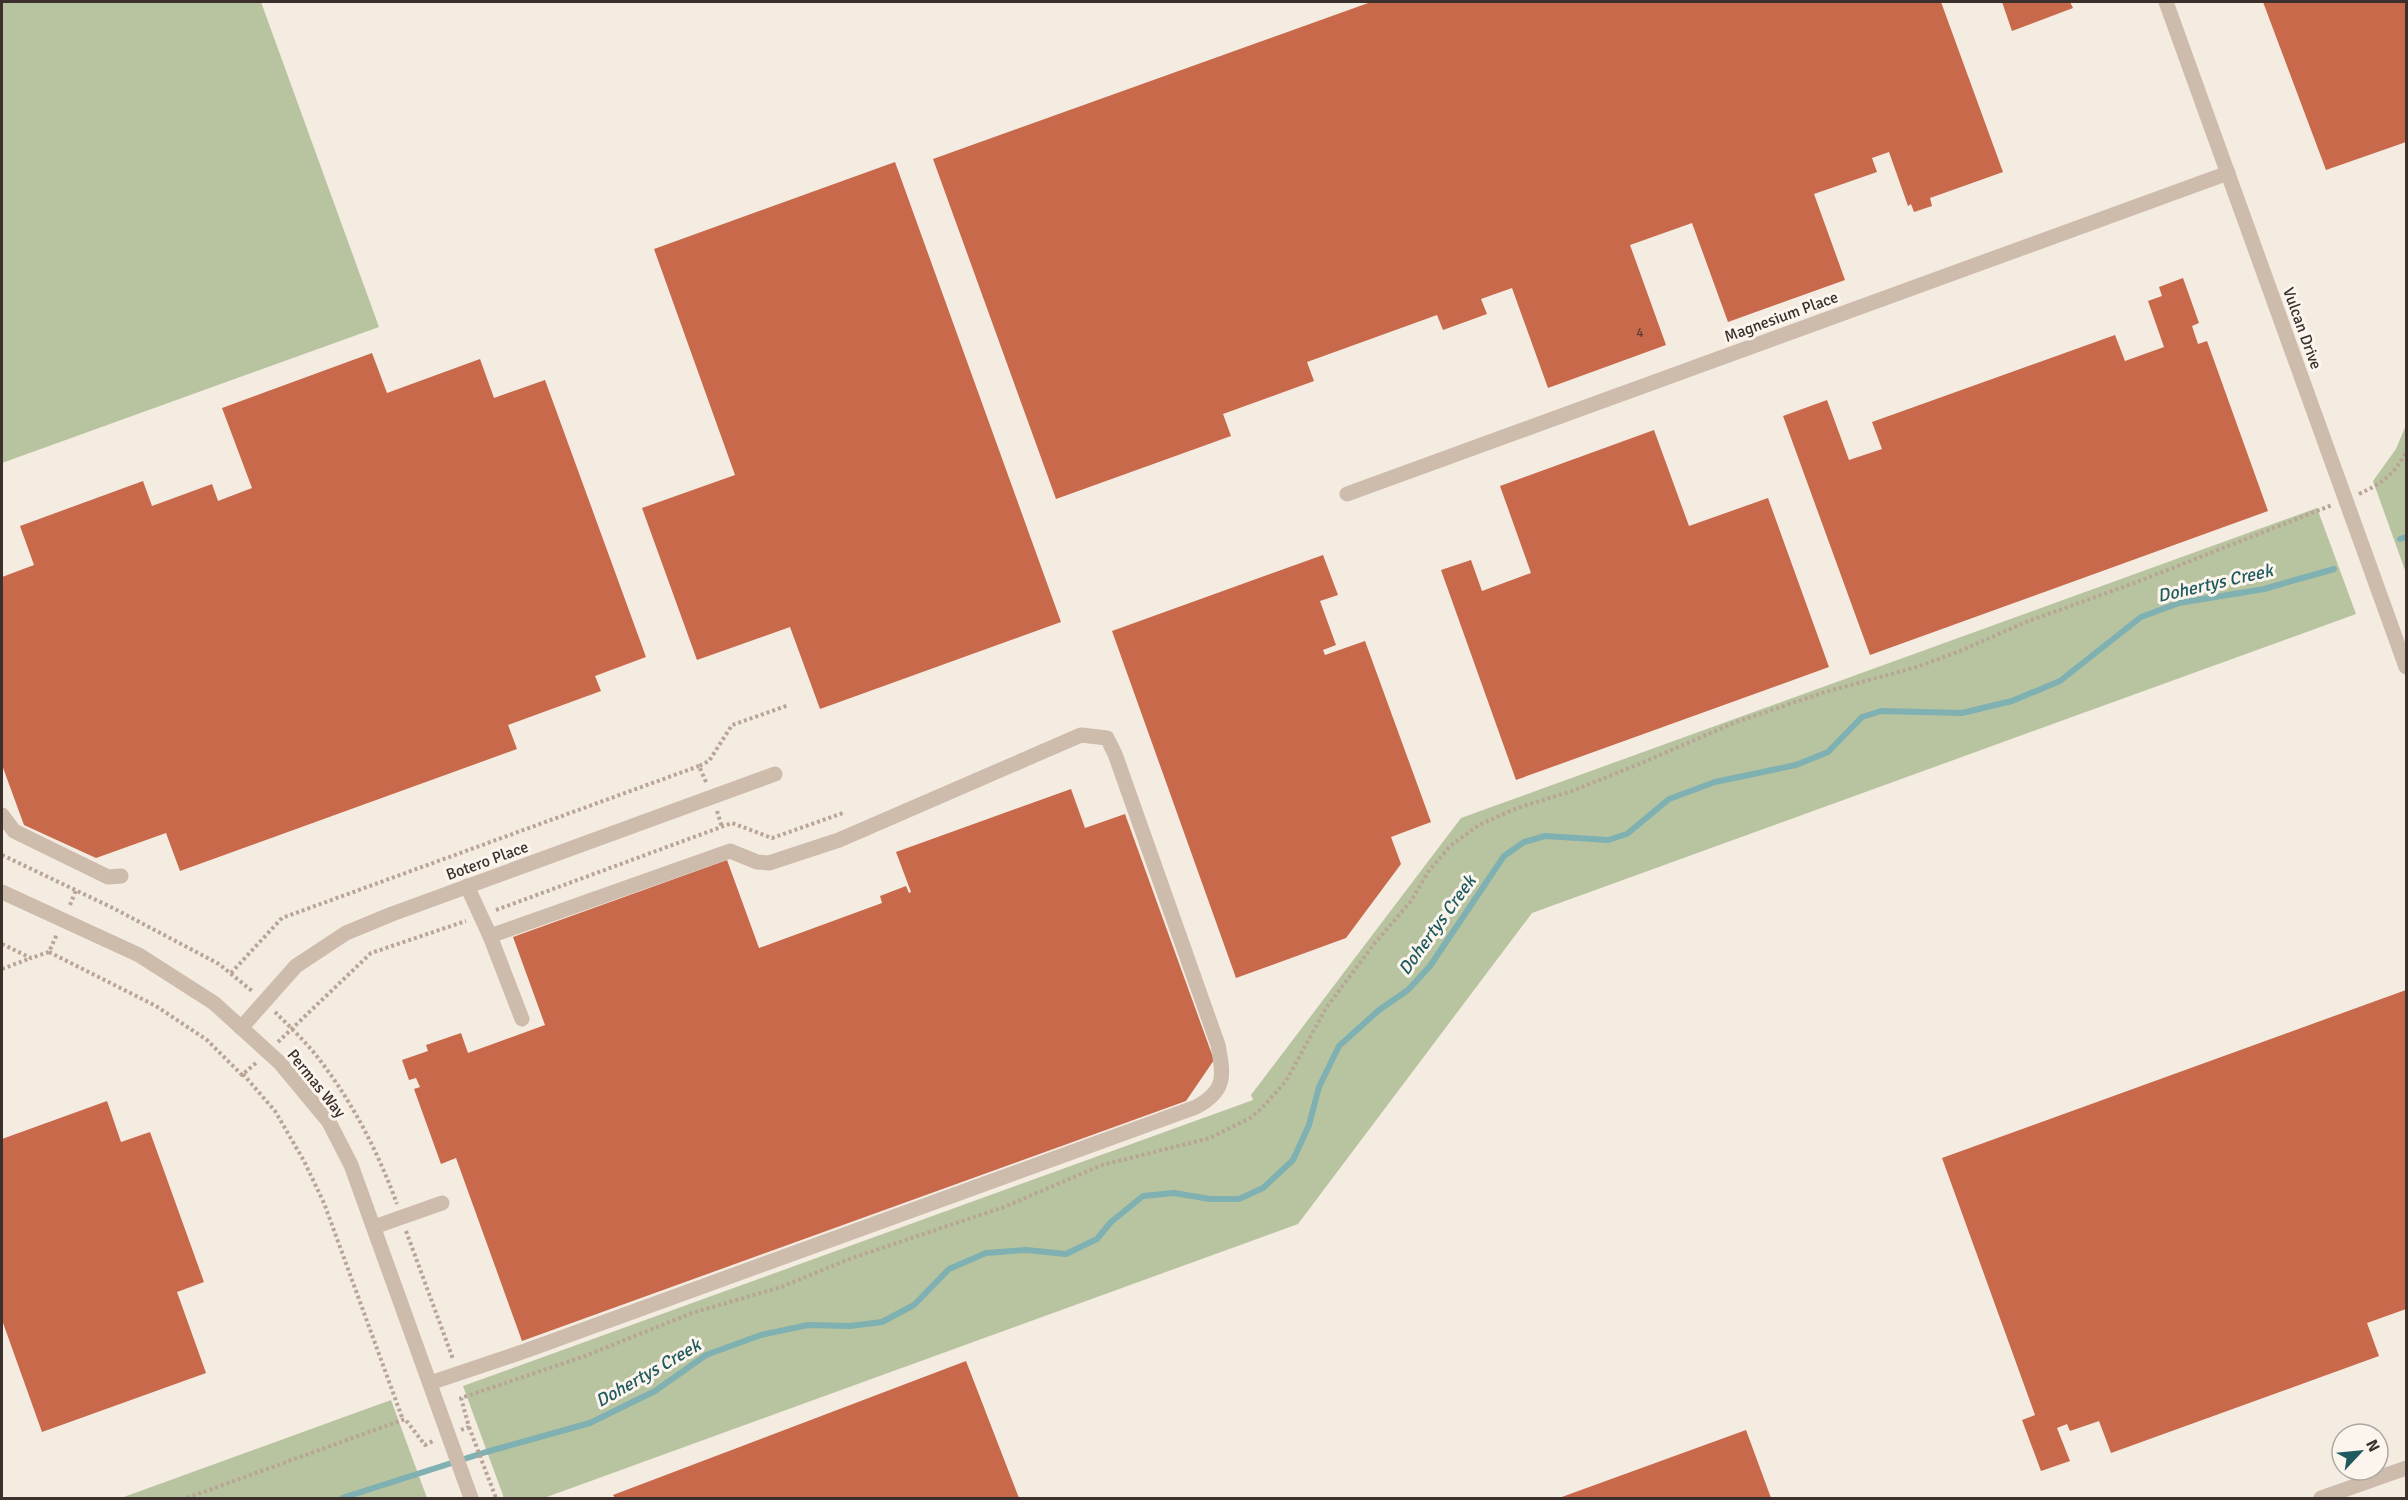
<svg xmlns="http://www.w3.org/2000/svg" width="2408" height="1500" font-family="Signika,sans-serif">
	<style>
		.green { fill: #b8c4a0 }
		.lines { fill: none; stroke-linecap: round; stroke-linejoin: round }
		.stream { stroke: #7fb0b2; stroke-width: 6 }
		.building { fill: #c8694b }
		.path { stroke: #b9a596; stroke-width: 4; stroke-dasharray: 3 3; stroke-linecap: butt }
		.minor { stroke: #cdbbac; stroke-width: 15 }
		.labels { text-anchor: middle; stroke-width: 6; stroke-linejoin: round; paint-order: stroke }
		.number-label { font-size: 14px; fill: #5e3e33 }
		.street-label { font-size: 16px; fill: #3b302b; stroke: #fbf5ee }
		.water-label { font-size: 18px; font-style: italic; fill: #1f5a5e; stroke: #fbf5ee }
	</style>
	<rect width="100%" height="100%" fill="#f4ebe1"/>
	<g class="green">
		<polygon points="2,2 261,2 379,327 2,463"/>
		<polygon points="2406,425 2406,573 2373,481 2396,449"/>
		<polygon points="2317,508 2356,614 1532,913 1298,1224 544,1498 504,1498 463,1386 1253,1100 1251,1095 1461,818"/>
		<polygon points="391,1400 427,1498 121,1498"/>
	</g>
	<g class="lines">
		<g class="stream">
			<polyline points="2400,539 2406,537"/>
			<polyline points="342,1498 486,1452 590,1423 655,1391 706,1355 761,1335 808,1325 850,1326 882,1322 914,1305 949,1269 986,1253 1026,1250 1066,1254 1097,1239 1111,1222 1143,1196 1174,1193 1210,1199 1239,1199 1263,1188 1293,1160 1309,1125 1319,1087 1339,1046 1379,1010 1408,990 1430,966 1504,856 1524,842 1545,836 1608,840 1627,834 1669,799 1715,782 1796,765 1828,752 1862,717 1881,711 1962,713 2012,701 2060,681 2141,617 2179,603 2264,589 2334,569"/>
		</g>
	</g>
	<g class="building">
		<polygon points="1371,2 1941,2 2003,172 1930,198 1932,206 1914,212 1911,204 1908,206 1889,152 1872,158 1877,172 1814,194 1845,280 1728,322 1692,223 1630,245 1666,345 1548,388 1512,288 1481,299 1487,314 1443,330 1437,315 1307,362 1314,381 1223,414 1231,436 1056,499 933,159"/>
		<polygon points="2002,2 2070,2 2073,8 2012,31"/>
		<polygon points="2263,2 2406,2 2406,142 2326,170"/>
		<polygon points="895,162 1061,622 820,709 790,627 697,660 642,508 735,475 654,249"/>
		<polygon points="2183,278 2199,323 2192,326 2198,344 2207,341 2268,511 1870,655 1783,416 1827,400 1849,460 1882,449 1872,422 2115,335 2125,361 2164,347 2148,301 2162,296 2159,287"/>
		<polygon points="372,353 387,393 480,359 494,398 545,380 646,657 595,676 601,691 508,725 517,749 180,871 166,833 96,858 24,825 2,765 2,577 34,565 20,526 143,481 152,506 212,484 218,501 252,488 222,408"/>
		<polygon points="1654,430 1689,526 1768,498 1829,667 1516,780 1441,570 1471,560 1482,591 1531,573 1500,486"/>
		<polygon points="1323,555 1338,595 1320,601 1336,645 1323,650 1325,655 1365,641 1431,822 1391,837 1401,864 1346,938 1236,978 1112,631"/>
		<polygon points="1071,789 1085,828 1125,814 1214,1060 1186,1101 522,1341 456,1158 441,1164 414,1089 420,1087 416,1078 409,1080 402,1060 428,1051 426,1045 461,1033 468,1053 545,1025 513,937 727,860 759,948 882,903 880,896 906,886 909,893 911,892 896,852"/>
		<polygon points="2406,990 2406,1309 2367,1323 2379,1356 2111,1453 2099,1421 2070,1431 2067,1424 2057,1428 2070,1461 2041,1471 2022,1420 2035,1415 1942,1158"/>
		<polygon points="107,1101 121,1142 150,1132 204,1282 177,1292 206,1373 42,1432 2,1320 2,1139"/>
		<polygon points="966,1361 1019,1498 615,1498 613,1495"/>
		<polygon points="1746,1430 1771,1498 1559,1498"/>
	</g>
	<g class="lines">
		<g class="path">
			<path d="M2359 494C2382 483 2394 475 2406 452"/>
			<polyline points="706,782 699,766 709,761 732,725 789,705"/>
			<polyline points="717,811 722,827"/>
			<polyline points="2,855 113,908 219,964 252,991"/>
			<polyline points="70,905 76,890"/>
			<polyline points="496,910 732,823 772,838 843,813"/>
			<polyline points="2,944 31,958 49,952 57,934"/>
			<polyline points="49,952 156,1006 207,1040 242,1075 257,1062"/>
			<polyline points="2,969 31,958"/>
			<polyline points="231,973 282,918 699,766"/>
			<path d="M275 1012C290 1027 306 1042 319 1059 353 1103 378 1152 397 1204"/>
			<polyline points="278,1042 371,953 466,921"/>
			<polyline points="243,1074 275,1111 304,1161 324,1203 403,1420"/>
			<polyline points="406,1231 453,1359"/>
			<polyline points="469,1427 496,1498"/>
			<polyline points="461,1430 469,1427 461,1398 585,1356 692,1313 781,1287 852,1258 1004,1207 1102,1165 1210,1138 1250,1118 1261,1109 1286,1081 1326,1008 1374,944 1411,901 1428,872 1450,846 1479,825 1517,808 1572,791 1639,764 1736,722 1825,692 1917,667 1960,651 2026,622 2137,582 2332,505"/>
			<polyline points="187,1498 405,1419 425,1445 435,1440"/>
		</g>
		<g class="minor">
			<polyline points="2166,2 2406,667"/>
			<polyline points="1347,494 2228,173"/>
			<polyline points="2,815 14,831 108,877 121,876"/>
			<polyline points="2,892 139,955 214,1003 280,1063 329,1122 351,1165 471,1498"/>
			<polyline points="490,936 522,1019"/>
			<polyline points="241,1028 296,966 346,933 392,914 775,774"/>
			<polyline points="374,1227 442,1203"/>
			<path d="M430 1383 525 1351 1196 1107C1226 1091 1224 1076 1218 1045L1115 754 1107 738 1081 735 839 840 769 863 757 862 730 851 490 936 467 886"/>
			<polyline points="2321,1498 2406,1468"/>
		</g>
	</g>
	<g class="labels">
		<g class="number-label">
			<text x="1640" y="337">4</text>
		</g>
		<g class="street-label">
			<text transform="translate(1781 316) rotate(-20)" y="6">Magnesium Place</text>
			<text transform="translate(2303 328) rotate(70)" y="6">Vulcan Drive</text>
			<text transform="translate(487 860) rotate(-20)" y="6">Botero Place</text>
			<text transform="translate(317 1083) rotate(51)" y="6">Permas Way</text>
		</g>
		<g class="water-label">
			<text transform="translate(2215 583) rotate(-13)" y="6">Dohertys Creek</text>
			<text transform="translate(1437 925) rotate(-54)" y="6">Dohertys Creek</text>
			<text transform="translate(648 1373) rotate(-30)" y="6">Dohertys Creek</text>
		</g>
	</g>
	<rect width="2408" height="1500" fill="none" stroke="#3b302b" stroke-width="6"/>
	<g transform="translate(2360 1452) rotate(64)"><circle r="28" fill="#fbf5ee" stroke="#aea6a0" stroke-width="1.5"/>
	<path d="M0-4.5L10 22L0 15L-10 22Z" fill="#1f5a5e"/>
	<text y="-9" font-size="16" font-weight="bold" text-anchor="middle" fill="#3b302b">N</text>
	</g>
</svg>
